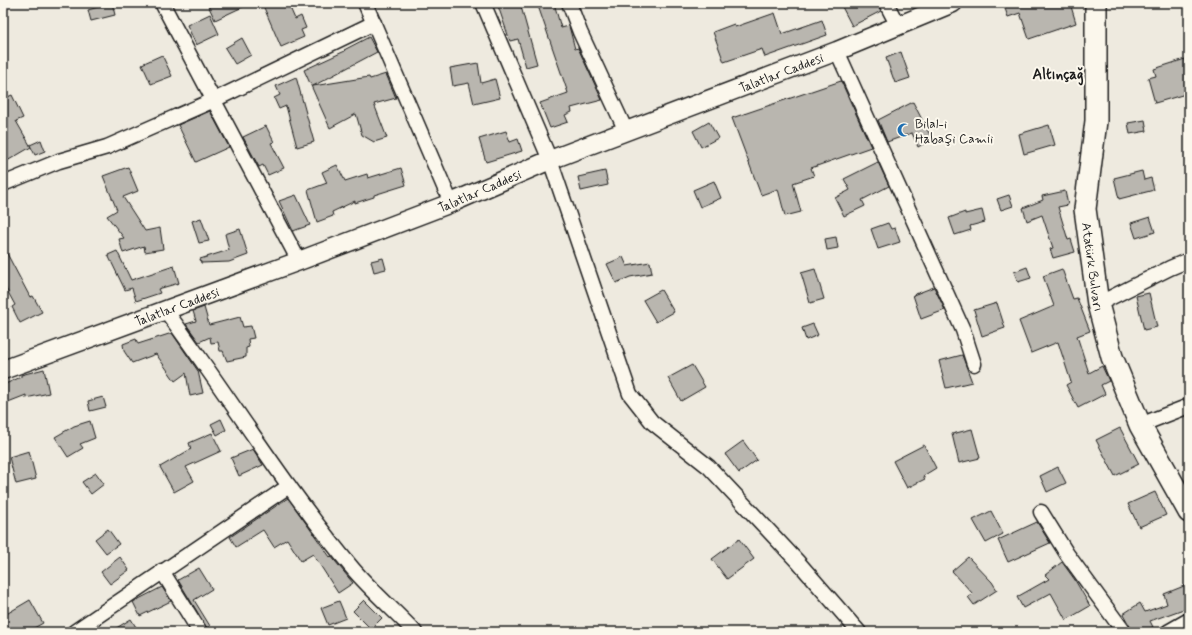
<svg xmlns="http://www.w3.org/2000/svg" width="1192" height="635" font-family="Mynerve,sans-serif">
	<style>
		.building { fill: #b9b6af; stroke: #1c1c1c }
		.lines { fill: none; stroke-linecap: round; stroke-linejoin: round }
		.minor-casing { stroke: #1c1c1c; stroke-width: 17 }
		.tertiary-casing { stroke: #1c1c1c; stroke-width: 21 }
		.secondary-casing { stroke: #1c1c1c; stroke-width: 24 }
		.minor { stroke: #fbf7ec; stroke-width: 14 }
		.tertiary { stroke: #fbf7ec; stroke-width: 18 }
		.secondary { stroke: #fbf7ec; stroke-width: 21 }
		.labels { text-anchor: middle; stroke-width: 4; stroke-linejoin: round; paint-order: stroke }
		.street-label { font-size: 13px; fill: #1c1c1c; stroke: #fbf7ec }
		.poi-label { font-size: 13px; fill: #1c1c1c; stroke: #fbf7ec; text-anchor: start }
		.quarter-label { font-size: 15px; font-weight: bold; fill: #1c1c1c; stroke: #fbf7ec }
	</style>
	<rect width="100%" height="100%" fill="#eeeadf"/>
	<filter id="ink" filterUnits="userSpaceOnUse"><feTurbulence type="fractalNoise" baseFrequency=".025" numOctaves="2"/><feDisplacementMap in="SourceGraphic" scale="8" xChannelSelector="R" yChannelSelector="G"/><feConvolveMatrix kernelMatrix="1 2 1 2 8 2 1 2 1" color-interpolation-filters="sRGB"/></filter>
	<g filter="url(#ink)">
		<g class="building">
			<polygon points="112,3 115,15 91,21 88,10"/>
			<polygon points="207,3 251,3 215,20"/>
			<polygon points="262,3 288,3 295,19 301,16 306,28 301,30 304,37 281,47"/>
			<polygon points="497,3 520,3 537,64 526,67 518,39 510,41"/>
			<polygon points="537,3 554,3 561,28 569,26 575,49 578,48 602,100 571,108 572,112 565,115 568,122 550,128 540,103 568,93"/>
			<polygon points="840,3 878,3 881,11 852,26"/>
			<polygon points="1003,3 1070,3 1076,23 1029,39 1020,13 1008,17"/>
			<polygon points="775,13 782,34 822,20 827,35 765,57 762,49 724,62 713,32 734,24 735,27"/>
			<polygon points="210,14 219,34 196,45 187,25"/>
			<polygon points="369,37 377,52 313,86 369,77 370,79 386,74 396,98 374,104 387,138 374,142 362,135 356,114 330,128 304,70 345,51 344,50"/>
			<polygon points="242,38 251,55 235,64 225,48"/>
			<polygon points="901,52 910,78 895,83 886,58"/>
			<polygon points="162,55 172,76 151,84 142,64"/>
			<polygon points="1185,59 1189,73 1189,93 1155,103 1148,78 1156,76 1154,69"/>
			<polygon points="478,63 481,83 495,79 500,98 474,104 469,83 453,86 450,68"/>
			<polygon points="296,77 314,142 297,147 286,106 279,109 274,98 280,95 276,86"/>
			<polygon points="841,81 871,147 811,168 814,176 793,183 801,212 785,216 778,189 761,195 732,118"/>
			<polygon points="12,95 23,118 16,121 31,147 7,161 3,153 3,99"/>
			<polygon points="913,102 932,139 918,147 912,133 887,142 878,120"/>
			<polygon points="210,111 229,147 196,162 178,125"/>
			<polygon points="1145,120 1147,131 1130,134 1128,123"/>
			<polygon points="709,122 718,138 701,147 693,131"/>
			<polygon points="1049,125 1055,145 1024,154 1019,134"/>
			<polygon points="266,126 274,142 271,143 284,168 268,175 263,165 259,167 243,137"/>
			<polygon points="506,131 510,142 518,139 522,151 486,162 479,139"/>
			<polygon points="41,140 45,151 35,155 30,145"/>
			<polygon points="878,162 889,186 862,200 865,206 844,216 835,198 850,190 844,179"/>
			<polygon points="337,165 345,181 367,174 368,178 401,168 406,185 374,195 374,197 355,203 355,201 332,212 333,216 317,222 308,190 327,183 322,172"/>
			<polygon points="128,167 138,191 123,197 145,231 160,228 163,249 145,252 144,246 123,253 119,239 124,238 107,216 117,210 103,176"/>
			<polygon points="605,171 608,185 581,191 578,177"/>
			<polygon points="1142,171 1144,180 1151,178 1154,190 1119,199 1114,178"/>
			<polygon points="714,181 721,198 700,207 693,190"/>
			<polygon points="1065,191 1068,205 1058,207 1068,240 1071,239 1075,252 1053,258 1050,249 1053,248 1042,215 1027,221 1023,208 1043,200 1042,196"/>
			<polygon points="296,195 310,225 293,231 279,201"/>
			<polygon points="1009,195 1013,206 1001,210 997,199"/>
			<polygon points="982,210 985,222 970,226 971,230 955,235 949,218 965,212 965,214"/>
			<polygon points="1150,217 1155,232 1136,238 1131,223"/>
			<polygon points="201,218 209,241 199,243 192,221"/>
			<polygon points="888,223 891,229 895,228 900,242 878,249 871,229"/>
			<polygon points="240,229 248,255 229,262 201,263 200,259 229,250 225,234"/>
			<polygon points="836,237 838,248 827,250 825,239"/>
			<polygon points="3,246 30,297 33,296 42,312 20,323 12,307 15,305 3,283"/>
			<polygon points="117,251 131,280 174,266 179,283 158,289 160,293 136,301 132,288 125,290 108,255"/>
			<polygon points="623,257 627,266 650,262 652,273 630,277 616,283 607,264"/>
			<polygon points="383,258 386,269 374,272 371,261"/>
			<polygon points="1027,267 1031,278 1018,282 1014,272"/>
			<polygon points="815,269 824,299 810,303 801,273"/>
			<polygon points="1062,269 1073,299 1077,298 1090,331 1077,336 1089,373 1102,366 1109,381 1101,385 1105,394 1078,408 1066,385 1071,382 1058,342 1031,353 1019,321 1054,306 1043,276"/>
			<polygon points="934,287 945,310 921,319 913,295"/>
			<polygon points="661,290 674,312 656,322 643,300"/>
			<polygon points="1149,293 1157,327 1144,330 1136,296"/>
			<polygon points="997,303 1005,328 982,336 974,310"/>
			<polygon points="204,307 209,325 240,317 243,327 251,326 254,338 248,339 249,347 246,348 246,357 227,361 223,351 220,351 218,342 211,343 210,337 199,342 186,324 196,321 193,311"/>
			<polygon points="813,324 818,335 806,340 802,328"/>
			<polygon points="172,333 198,371 203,393 190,396 186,373 175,381 156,354 132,363 124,351 123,344 136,339 138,344"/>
			<polygon points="962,355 972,382 946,388 939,361"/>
			<polygon points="692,365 705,387 681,401 668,378"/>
			<polygon points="44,369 49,393 26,398 26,395 3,404 3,385 21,377 21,375"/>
			<polygon points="103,397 106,407 90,411 88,401"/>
			<polygon points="221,419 226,430 217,435 211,424"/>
			<polygon points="90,421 95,438 80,444 83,448 68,457 55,437 74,426"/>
			<polygon points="1120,428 1139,464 1115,476 1096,440"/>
			<polygon points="972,429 980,458 959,463 952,434"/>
			<polygon points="212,433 221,451 186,467 194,481 174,492 160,467 191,449 189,443"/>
			<polygon points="743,441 757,460 739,473 725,454"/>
			<polygon points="924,445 936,468 923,476 925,479 907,488 893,461"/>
			<polygon points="253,449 263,465 239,476 231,458"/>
			<polygon points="29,451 36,479 16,484 9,457"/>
			<polygon points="1058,467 1066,483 1047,492 1040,476"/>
			<polygon points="96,473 104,484 91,494 82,482"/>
			<polygon points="1155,492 1166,515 1139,527 1128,504"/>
			<polygon points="288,498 330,557 331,556 353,583 338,593 313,554 301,561 287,539 274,547 263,530 236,547 230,537"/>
			<polygon points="991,511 1003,534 986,543 973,520"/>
			<polygon points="1037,522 1050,543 1008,562 998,540"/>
			<polygon points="108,529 119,544 106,553 95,539"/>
			<polygon points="739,539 754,559 727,579 712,559"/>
			<polygon points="120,557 129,570 110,584 101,572"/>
			<polygon points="968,557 992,582 997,590 974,605 968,597 973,594 952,571"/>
			<polygon points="1062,562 1075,580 1090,606 1066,620 1051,593 1023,608 1017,597 1049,579 1045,575"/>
			<polygon points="199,568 212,589 194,600 210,626 207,628 178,580"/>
			<polygon points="1189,584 1189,607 1150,621 1153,627 1144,632 1133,632 1123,614 1140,603 1145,612 1167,604 1164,594"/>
			<polygon points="162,587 171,601 140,616 133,602"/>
			<polygon points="30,600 43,623 27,632 3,632 3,616"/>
			<polygon points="364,600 382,618 371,629 353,611"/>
			<polygon points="339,601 346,618 328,625 321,608"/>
			<polygon points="131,619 139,632 110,632"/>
		</g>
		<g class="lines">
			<g class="minor-casing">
				<g id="minor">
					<polyline points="162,3 299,261"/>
					<polyline points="365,3 451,203"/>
					<polyline points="483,3 550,160 630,394 652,422 709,467 798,562 859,632"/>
					<polyline points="569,3 580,32 626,131"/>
					<polyline points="886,3 898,26"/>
					<polyline points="837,51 963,330 974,364"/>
					<polyline points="3,184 59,161 107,147 214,100 374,23"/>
					<polyline points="1098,304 1170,268 1189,260"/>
					<path d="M166 311C229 396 285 488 353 569 372 591 395 611 415 632"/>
					<polyline points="1140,425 1189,406"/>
					<polyline points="1041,512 1067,554 1124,632"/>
					<polyline points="162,571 200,632"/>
					<polyline points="74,632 289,486"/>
					<polyline points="1168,632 1189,620"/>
				</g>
			</g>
			<g class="tertiary-casing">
				<g id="tertiary">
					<path id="s1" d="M3 370 299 261 451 203 550 160 837 51 953 3"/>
				</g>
			</g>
			<g class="secondary-casing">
				<g id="secondary">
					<path id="s2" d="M1096 3V121L1085 209 1098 304 1112 357 1140 425 1189 512"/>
				</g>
			</g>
			<use href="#minor" class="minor"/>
			<use href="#tertiary" class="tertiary"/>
			<use href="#secondary" class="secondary"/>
		</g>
	</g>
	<defs>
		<g id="mosque-bare" transform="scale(1.08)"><path d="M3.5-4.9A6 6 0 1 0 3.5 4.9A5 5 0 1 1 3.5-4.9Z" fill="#1f6fb2" stroke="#fbf7ec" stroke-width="2.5" paint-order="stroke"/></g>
	</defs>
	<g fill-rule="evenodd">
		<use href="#mosque-bare" x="904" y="130"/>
	</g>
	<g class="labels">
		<g class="street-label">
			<text dy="5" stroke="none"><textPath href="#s1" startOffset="833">Talatlar Caddesi</textPath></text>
			<text dy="5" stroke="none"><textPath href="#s1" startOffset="509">Talatlar Caddesi</textPath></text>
			<text dy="5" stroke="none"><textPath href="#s2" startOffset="265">Atatürk Bulvarı</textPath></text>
			<text dy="5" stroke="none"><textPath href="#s1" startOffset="185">Talatlar Caddesi</textPath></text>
		</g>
		<g class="poi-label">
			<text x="915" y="128">Bilal-i<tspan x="915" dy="15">Habaşi Camii</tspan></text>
		</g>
		<g class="quarter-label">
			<text x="1058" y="79">Altınçağ</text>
		</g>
	</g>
	<rect width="1192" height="635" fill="none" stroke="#fbf7ec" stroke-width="16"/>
	<rect x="8" y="8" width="1176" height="619" fill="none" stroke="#1c1c1c" stroke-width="1.5" filter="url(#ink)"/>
</svg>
